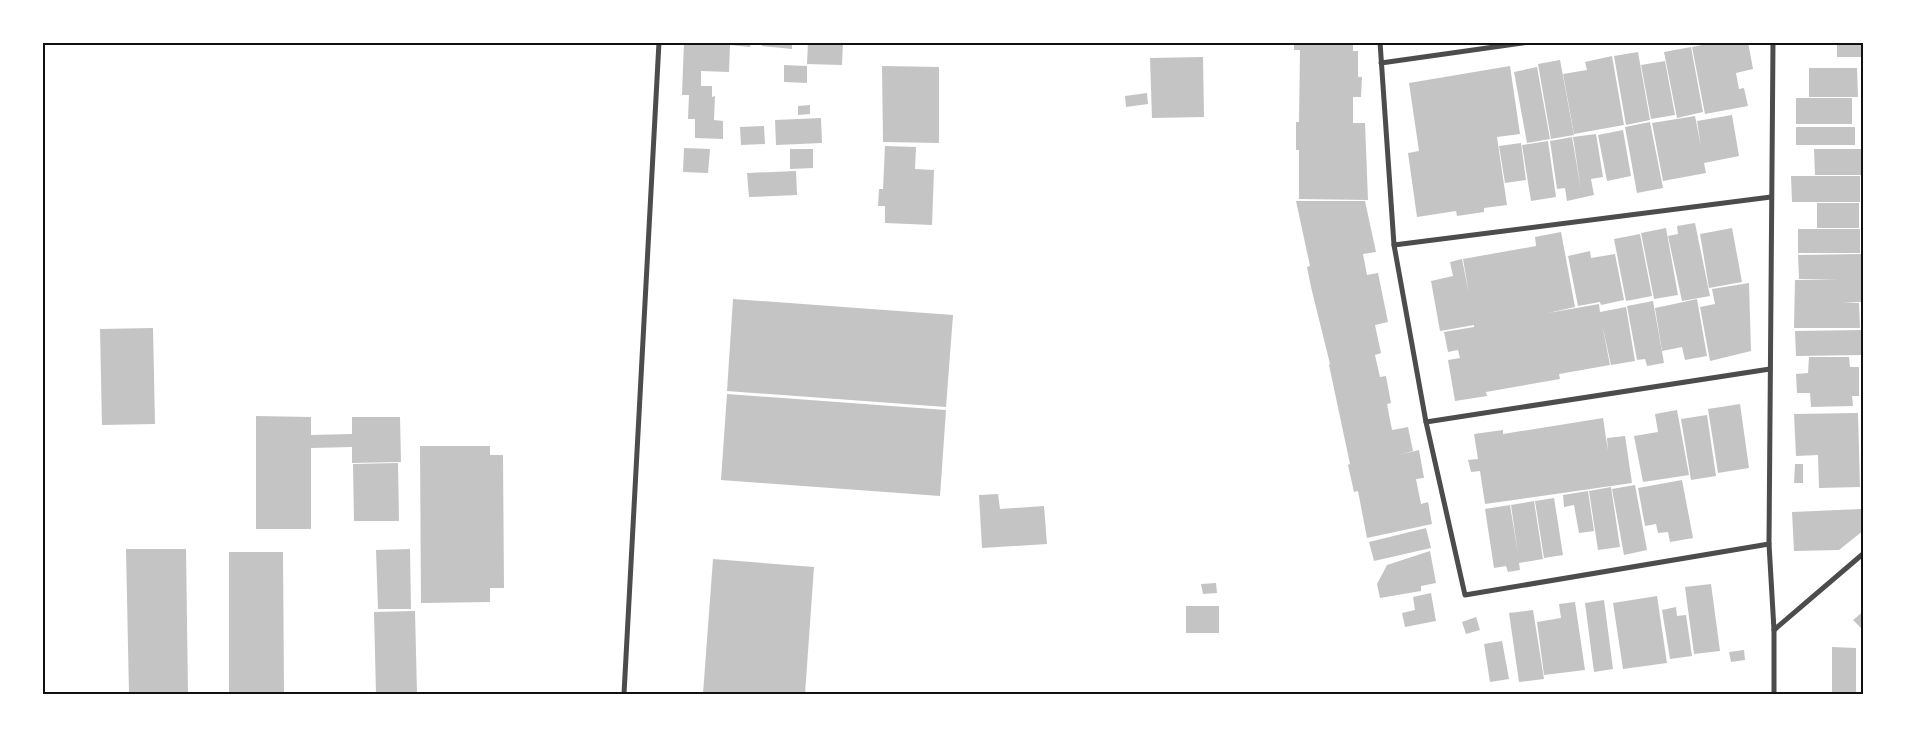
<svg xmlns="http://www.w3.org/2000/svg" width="1906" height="737" font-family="Overpass,sans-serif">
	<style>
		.building { fill: #c4c4c4 }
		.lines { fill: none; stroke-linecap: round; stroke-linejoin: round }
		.minor { stroke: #4c4c4c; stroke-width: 5 }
		.neatline { fill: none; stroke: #111; stroke-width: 2 }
	</style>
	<rect width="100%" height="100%" fill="#fff"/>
	<g class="building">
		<polygon points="684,42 723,44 723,42 751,42 750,47 730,45 729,72 701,71 701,86 712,86 712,97 715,96 714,120 723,121 723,139 695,138 695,119 688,119 689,95 682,95"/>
		<polygon points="762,42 792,42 792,49 762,46"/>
		<polygon points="808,42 843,42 842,65 807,64"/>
		<polygon points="1294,42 1353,42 1353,51 1358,51 1358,77 1362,77 1361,97 1353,97 1353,123 1365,123 1368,200 1299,199 1299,150 1296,150 1296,122 1309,122 1299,122 1300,50 1294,50"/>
		<polygon points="1717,42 1748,42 1753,69 1736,73 1739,89 1744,88 1748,106 1705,114 1692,47"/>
		<rect x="1837" y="42" width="27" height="15"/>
		<polygon points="1691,47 1703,112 1677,118 1664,52"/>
		<polygon points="1638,52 1650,120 1626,125 1614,56"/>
		<polygon points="1612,56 1624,125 1574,134 1563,74 1587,70 1585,62"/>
		<polygon points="1203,57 1204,117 1152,118 1150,58"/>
		<polygon points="1560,60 1574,135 1551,139 1538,64"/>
		<polygon points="1665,61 1675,115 1651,119 1641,65"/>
		<polygon points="784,65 807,66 807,83 784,82"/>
		<polygon points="882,66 939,67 939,143 883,142"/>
		<polygon points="1510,66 1520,134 1497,137 1507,205 1484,208 1484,212 1457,216 1456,211 1417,217 1408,153 1419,151 1409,83"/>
		<polygon points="1537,67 1550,139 1527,143 1514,72"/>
		<polygon points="1809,68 1857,68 1858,97 1809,97"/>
		<polygon points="1861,69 1864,69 1864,96 1862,96"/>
		<polygon points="1147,93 1148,104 1126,107 1125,96"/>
		<rect x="1796" y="98" width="56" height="26"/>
		<polygon points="810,105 810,114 798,115 798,106"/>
		<polygon points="1732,115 1739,156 1704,163 1706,173 1663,181 1652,123 1695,116 1701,147 1697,121"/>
		<polygon points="821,118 822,143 776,145 775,120"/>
		<polygon points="1650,122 1663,188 1637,193 1625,127"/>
		<polygon points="764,126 765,144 741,145 740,127"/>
		<rect x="1796" y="127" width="59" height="18"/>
		<polygon points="1623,130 1631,176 1607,181 1598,135"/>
		<polygon points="1596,134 1603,177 1591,179 1594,195 1567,201 1565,188 1557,189 1550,141 1572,137 1581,190 1573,137"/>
		<polygon points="1548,141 1556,197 1531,201 1522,145"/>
		<polygon points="1521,143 1526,180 1505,183 1499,146"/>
		<polygon points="885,146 916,147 915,169 934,170 932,225 885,223 885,206 878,206 879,189 883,189"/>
		<polygon points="684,148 710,149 708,173 683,172"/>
		<polygon points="790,149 813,149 813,168 790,169"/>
		<polygon points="1814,149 1861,149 1861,175 1815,175"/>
		<polygon points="796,171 797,195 749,197 747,173"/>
		<polygon points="1791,176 1860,176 1860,202 1792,202"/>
		<polygon points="1296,201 1365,201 1376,252 1363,254 1367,275 1378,273 1388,322 1375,325 1381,353 1375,355 1380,377 1386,376 1391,403 1387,404 1392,430 1408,427 1413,451 1398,455 1419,450 1424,478 1416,479 1421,504 1428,502 1432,524 1367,538 1358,491 1354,492 1348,465 1350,464 1329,365 1330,364 1311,287 1307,267 1310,266"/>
		<rect x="1817" y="203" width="42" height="25"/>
		<polygon points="1695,223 1710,296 1682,301 1668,236 1678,234 1677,226"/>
		<polygon points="1666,228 1678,295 1654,299 1641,233"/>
		<polygon points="1732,228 1742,282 1709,288 1700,234"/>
		<rect x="1798" y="229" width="62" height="24"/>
		<polygon points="1561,232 1575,307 1548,313 1599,304 1600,312 1626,307 1635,361 1611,365 1602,324 1610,365 1559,374 1560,379 1486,392 1487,396 1455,401 1448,360 1460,358 1458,350 1448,352 1444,332 1474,327 1474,325 1440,331 1431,281 1453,276 1450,262 1462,259 1469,294 1463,259 1536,246 1535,237"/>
		<polygon points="1640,234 1652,296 1626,301 1614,239"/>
		<polygon points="1590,251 1591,258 1615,254 1624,300 1601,305 1600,302 1578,306 1568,256"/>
		<polygon points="1861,254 1861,302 1843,302 1859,303 1860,328 1794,328 1795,280 1839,280 1799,279 1798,255"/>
		<polygon points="1749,283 1751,351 1710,361 1700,307 1715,304 1712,289"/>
		<polygon points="733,299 953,315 946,407 727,391"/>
		<polygon points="1697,299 1707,356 1685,360 1682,347 1662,351 1655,308 1674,304 1679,331 1674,304"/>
		<polygon points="1653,301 1664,363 1647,366 1645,359 1637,360 1627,306"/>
		<polygon points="153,328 155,424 102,425 100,329"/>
		<polygon points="1862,330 1862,355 1796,356 1795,331"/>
		<polygon points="1809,357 1849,357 1850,367 1859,367 1859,396 1852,396 1853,406 1811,407 1810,393 1797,393 1796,374 1808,373"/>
		<polygon points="727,394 946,410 940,496 721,480"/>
		<polygon points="1740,404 1749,468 1718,473 1708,409"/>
		<polygon points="1677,410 1689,475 1643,482 1634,436 1658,432 1655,414"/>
		<polygon points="1858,413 1860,487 1819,488 1818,455 1796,456 1794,414"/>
		<polygon points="1707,415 1716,476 1691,480 1681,419"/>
		<polygon points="256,416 311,417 311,435 352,434 352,417 400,417 401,462 352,463 352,447 311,448 311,529 256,529"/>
		<polygon points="1603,418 1608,451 1607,438 1625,436 1632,483 1485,504 1480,471 1471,472 1468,460 1478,459 1474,434 1503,430 1503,434"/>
		<polygon points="420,446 490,446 490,455 503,455 504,588 490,588 490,602 421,603"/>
		<polygon points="398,463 399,521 354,521 353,464"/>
		<polygon points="1795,464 1803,464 1803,483 1794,483"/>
		<polygon points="1682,480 1693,538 1670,542 1668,532 1658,533 1656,524 1645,526 1638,488"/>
		<polygon points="1635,485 1647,550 1624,555 1612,489"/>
		<polygon points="1611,487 1620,547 1598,550 1589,491"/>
		<polygon points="1588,491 1594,531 1579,533 1574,505 1564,507 1563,495"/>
		<polygon points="998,494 1000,509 1044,506 1047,544 982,548 979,495"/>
		<polygon points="1554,498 1563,555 1544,558 1535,501"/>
		<polygon points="1534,501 1543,559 1519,563 1520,570 1508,572 1506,566 1494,568 1485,509 1510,505 1518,554 1511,505"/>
		<polygon points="1861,509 1864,530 1839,550 1794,551 1792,512"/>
		<polygon points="1426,528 1431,548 1374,561 1369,542"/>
		<polygon points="126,549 186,549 188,694 129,694"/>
		<polygon points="410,549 411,609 378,609 376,550"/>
		<polygon points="1430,551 1436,583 1421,586 1421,591 1380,598 1377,584 1387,565"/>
		<polygon points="229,552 283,552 284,694 229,694"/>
		<polygon points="713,559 814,567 805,694 703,694"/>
		<polygon points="1216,583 1217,593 1203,594 1201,584"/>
		<polygon points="1711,584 1720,651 1694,654 1685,587"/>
		<polygon points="1431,593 1436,621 1405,627 1402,613 1415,610 1413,597"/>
		<polygon points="1657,596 1667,663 1623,669 1613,603"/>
		<polygon points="1604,600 1613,669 1594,672 1585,603"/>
		<polygon points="1575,602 1585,670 1544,675 1537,622 1561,618 1559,604"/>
		<rect x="1186" y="606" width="33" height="27"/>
		<polygon points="1676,607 1677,616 1686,615 1692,656 1670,659 1662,610"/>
		<polygon points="1533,610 1544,679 1519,682 1509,613"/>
		<polygon points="415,611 417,694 376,694 374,612"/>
		<polygon points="1864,611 1864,631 1853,620"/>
		<polygon points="1476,617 1480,630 1466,634 1462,622"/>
		<polygon points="1502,641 1509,679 1490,682 1484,644"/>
		<polygon points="1832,647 1856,648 1856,694 1832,694"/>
		<polygon points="1744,650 1745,660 1731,662 1729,652"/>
	</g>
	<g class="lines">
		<g class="minor">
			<polyline points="1380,42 1394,245 1426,422 1465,595 1769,544"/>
			<polyline points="1773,42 1769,544 1774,630 1774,694"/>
			<polyline points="1381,63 1529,42"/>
			<polyline points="1394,245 1771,197"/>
			<polyline points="1426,422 1770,369"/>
			<polyline points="1774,630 1864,553"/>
			<polyline points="624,694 659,42"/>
		</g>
	</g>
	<rect width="1906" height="737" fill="none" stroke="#ffffff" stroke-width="88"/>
	<rect x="44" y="44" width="1818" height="649" class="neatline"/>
</svg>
